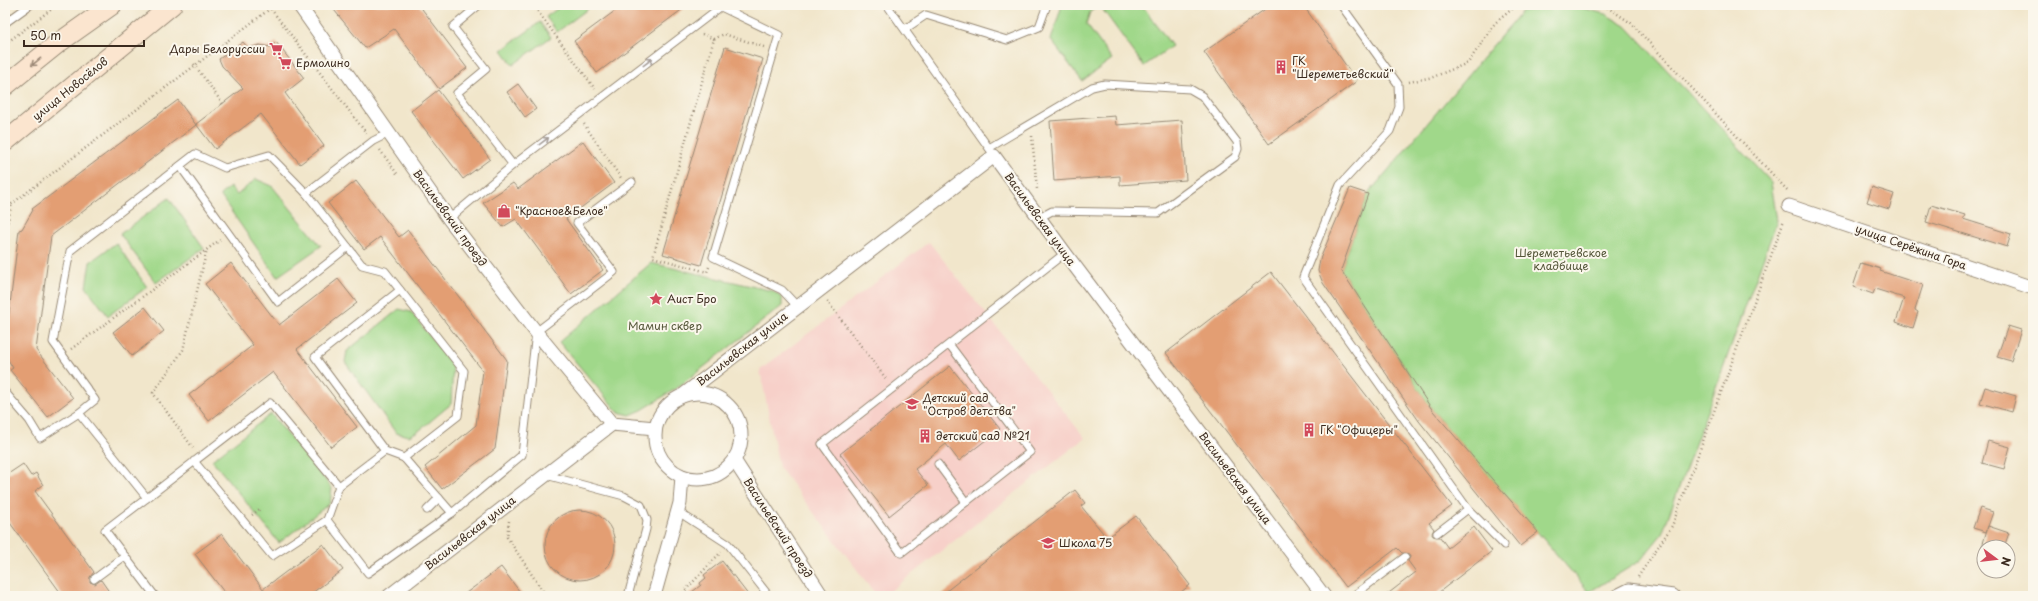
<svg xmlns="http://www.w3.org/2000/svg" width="2038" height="601" font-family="'Playpen Sans',sans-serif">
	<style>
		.built { fill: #f7d0c9 }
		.green { fill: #a0d88a; stroke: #6e8154 }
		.building { fill: #e39e73 }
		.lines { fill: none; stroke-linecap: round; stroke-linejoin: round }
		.lane-casing { stroke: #968874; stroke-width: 9 }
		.street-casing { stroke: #968874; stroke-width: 15 }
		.secondary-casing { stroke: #968874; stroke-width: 21 }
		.path { stroke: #968874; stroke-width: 2.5; stroke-dasharray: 1 3; stroke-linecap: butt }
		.lane { stroke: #fff; stroke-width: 7 }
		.street { stroke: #fff; stroke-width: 13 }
		.secondary { stroke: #fbe5cf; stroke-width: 19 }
		.oneway { stroke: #9b8876 }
		.oneway2 { stroke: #a79f9a }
		.labels { text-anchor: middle; stroke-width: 4; stroke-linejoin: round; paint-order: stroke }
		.poi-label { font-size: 11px; fill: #3b2a1e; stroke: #fbf7ec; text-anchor: start }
		.street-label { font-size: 11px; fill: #3b2a1e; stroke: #fbf7ec }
		.park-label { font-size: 11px; fill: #545639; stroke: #fbf7ec }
	</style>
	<rect width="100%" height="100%" fill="#fbf7ec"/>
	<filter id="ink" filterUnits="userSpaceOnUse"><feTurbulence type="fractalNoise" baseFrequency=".025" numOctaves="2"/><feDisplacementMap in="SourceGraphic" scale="8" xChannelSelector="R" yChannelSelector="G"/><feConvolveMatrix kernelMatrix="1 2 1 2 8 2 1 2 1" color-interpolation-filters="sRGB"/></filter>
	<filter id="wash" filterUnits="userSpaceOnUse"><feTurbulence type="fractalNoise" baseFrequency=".012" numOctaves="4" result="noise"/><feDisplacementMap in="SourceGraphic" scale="16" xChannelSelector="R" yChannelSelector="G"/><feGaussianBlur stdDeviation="0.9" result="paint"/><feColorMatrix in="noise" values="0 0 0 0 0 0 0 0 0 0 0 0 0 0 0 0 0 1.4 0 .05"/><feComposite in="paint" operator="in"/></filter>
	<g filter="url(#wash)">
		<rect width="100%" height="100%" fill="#f1e6cb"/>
		<polygon class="built" points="929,242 1085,438 884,596 877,596 779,467 760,370"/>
		<g class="green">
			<polygon points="562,5 593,5 557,32 546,17"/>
			<polygon points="1062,5 1099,5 1090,12 1086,24 1112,59 1082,81 1051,40"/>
			<polygon points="1110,5 1142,5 1172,46 1144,66 1103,10"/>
			<polygon points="1575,6 1605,14 1626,26 1771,182 1777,221 1662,534 1640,561 1589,592 1433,411 1341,270 1368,194 1522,11"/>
			<polygon points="540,22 551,37 513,65 502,50"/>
			<polygon points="256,179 272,186 321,246 277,277 220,195 230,187 237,195"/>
			<polygon points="169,198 204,248 156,283 120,234"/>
			<polygon points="116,243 147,287 108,316 86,287 90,262"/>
			<polygon points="651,263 773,291 782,298 782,306 677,388 642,410 630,415 618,412 559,342"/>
			<polygon points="399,309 411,312 453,366 451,404 420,430 409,436 396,433 345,362 347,351"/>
			<polygon points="271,414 332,488 330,503 279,543 212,460"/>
		</g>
		<g id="blocks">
			<g class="building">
				<polygon points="330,5 419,5 467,68 439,89 394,29 365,48"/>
				<polygon points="623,5 688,5 597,73 574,41"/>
				<polygon points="1271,5 1303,5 1357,81 1269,144 1204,52"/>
				<polygon points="243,42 248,48 260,45 270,47 276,42 304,78 285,93 324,146 300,164 261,114 215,149 196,124 243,88 222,66 219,59"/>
				<polygon points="725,47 763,59 701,265 663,254"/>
				<polygon points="518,84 536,109 525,117 507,92"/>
				<polygon points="438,90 490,159 463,179 411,111"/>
				<polygon points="178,100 196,125 51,236 36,350 73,398 48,417 10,370 13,368 7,358 5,346 19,230 22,229 33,210 32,209"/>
				<polygon points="1115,116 1116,125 1182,120 1186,180 1120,185 1120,176 1054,181 1050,121"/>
				<polygon points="583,141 614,183 566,219 603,270 571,294 516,219 503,227 483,203 513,183 518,189"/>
				<polygon points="356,181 399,237 408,230 507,360 495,449 442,489 425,467 476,425 483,371 380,237 364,249 328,203"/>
				<polygon points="1872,187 1894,194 1889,209 1867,202"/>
				<polygon points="1350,188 1368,194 1341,270 1433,411 1538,532 1520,546 1419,421 1323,283 1318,271 1320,259"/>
				<polygon points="1931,205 1965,215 1963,219 2011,234 2007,247 1926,222"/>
				<polygon points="231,263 279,325 338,279 357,303 297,349 357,427 331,447 273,372 209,421 189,395 253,345 205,284"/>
				<polygon points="1861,263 1881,269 1880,271 1923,285 1915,310 1918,312 1913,328 1896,322 1904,298 1875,289 1873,294 1853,287"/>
				<polygon points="1271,272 1452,506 1429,523 1434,529 1432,533 1433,536 1440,537 1448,548 1474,527 1492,551 1434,596 1385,596 1416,572 1408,561 1410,557 1409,554 1402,553 1397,548 1346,587 1166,353"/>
				<polygon points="145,307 164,331 132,356 113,332"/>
				<polygon points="2008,326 2021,330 2011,361 1997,357"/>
				<polygon points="950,366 1000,429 959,461 946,444 915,469 928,485 889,516 840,454"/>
				<polygon points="1985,387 2016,396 2012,412 1980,403"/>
				<polygon points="1988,441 2010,447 2004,469 1982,463"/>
				<polygon points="23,464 31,476 36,473 43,485 35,491 94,572 90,577 90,582 95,584 101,580 112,596 63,596 5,516 5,476"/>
				<polygon points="1075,490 1085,503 1081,506 1107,538 1136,516 1190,585 1176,596 940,596"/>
				<polygon points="1980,508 1993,512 1986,532 1973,528"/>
				<circle cx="580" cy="545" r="35"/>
				<polygon points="1988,526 2009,533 2004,547 1982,547"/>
				<polygon points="222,534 263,589 323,544 343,570 308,596 227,596 195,554"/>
				<polygon points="722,561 749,596 687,596 701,585 700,583 706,578 704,575"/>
				<polygon points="501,567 523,596 462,596"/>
			</g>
		</g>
	</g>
	<g filter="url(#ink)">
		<use href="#blocks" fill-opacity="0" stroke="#968874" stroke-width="1"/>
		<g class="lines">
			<g class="lane-casing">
				<g id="lane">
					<polyline points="887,5 991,151"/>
					<polyline points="1341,5 1398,84 1399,107 1390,131 1340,185 1303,277 1468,509 1437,533"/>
					<polyline points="721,7 779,35 713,257 782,290 797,306"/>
					<polyline points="5,23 30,5"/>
					<polyline points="905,29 926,15 1007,40 1039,27 1047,5"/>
					<polyline points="989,148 1092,87 1105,84 1190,89 1202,96 1237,142 1238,149 1235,157 1158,213 1052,211 1039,218"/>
					<polyline points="513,165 723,5"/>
					<polyline points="180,166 278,302 348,247"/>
					<polyline points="306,193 362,265 385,271 464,371 458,416 404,458"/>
					<polyline points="449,219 513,165 457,93 486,69 453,27 479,5"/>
					<polyline points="400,290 315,357 385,451 404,458 452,513 522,455 536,332 614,272 577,223 632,182"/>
					<path d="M949 344 1030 452 901 553 822 444C903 381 984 317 1065 253"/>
					<polyline points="5,392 29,420 40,438 79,413 95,400 53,342 70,251 195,154 225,168 269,155 306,193 373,141 389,133"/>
					<polyline points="79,413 147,498 105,530 155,596"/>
					<polyline points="938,464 966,502"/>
					<polyline points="546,475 624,496 641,505 647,520 646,529 628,596"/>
					<polyline points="339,486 385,451"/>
					<polyline points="147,498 270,403 339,486 327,520 272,556 194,461"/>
					<polyline points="1468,509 1504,545"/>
					<polyline points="427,510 439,498"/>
					<polyline points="677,511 728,544 769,596"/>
					<polyline points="327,520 368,573 452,513"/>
					<polyline points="94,579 125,556"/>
					<polyline points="1353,596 1405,557"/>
				</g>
			</g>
			<g class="street-casing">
				<g id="street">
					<polyline points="299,5 449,219 536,332 612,424"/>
					<polyline points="1789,206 2033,288"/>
					<circle cx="698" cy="436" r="43"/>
					<polyline points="682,396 994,156 1065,253 1324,596"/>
					<polyline points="734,460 822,596"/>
					<polyline points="389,596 612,424 655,428"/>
					<polyline points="654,596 680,503 682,476"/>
					<polyline points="1617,596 1629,590 1673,596"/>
				</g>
			</g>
			<g class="secondary-casing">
				<g id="secondary">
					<polyline points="5,86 57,44 112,5"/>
					<polyline points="5,142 172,5"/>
				</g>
			</g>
			<g class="path">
				<polyline points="533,5 595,89"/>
				<polyline points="1604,5 1631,23 1789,192"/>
				<polyline points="271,9 367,134"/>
				<polyline points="702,34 714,39"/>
				<polyline points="5,44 57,5"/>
				<polyline points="194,64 223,104"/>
				<polyline points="1409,82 1433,77 1468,63 1495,23 1517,5"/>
				<polyline points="584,124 621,178"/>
				<polyline points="1032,136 1037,189"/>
				<polyline points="380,150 398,175"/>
				<polyline points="5,209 275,5"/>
				<polyline points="5,234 12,203"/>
				<polyline points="709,267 707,272 653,257 714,39 724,34 764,47"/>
				<polyline points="827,301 887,380"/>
				<polyline points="71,349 220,240"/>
				<polyline points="193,448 153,393 183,350 207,249"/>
				<polyline points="252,515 260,509"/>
				<polyline points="509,521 507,537 546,596"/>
				<polyline points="1638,577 1672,526 1784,220"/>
				<polyline points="680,596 721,552"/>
			</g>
			<use href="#lane" class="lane"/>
			<use href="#street" class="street"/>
			<use href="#secondary" class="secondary"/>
		</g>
		<defs><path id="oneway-shaft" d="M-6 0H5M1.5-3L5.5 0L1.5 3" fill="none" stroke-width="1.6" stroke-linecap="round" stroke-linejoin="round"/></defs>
		<use class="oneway" href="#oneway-shaft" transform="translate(36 62) rotate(141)"/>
		<g class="oneway2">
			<use href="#oneway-shaft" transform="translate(648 62) rotate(-37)"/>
			<use href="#oneway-shaft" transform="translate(544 141) rotate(-37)"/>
		</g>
	</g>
	<defs>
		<g id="supermarket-bare" transform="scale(1.08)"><path d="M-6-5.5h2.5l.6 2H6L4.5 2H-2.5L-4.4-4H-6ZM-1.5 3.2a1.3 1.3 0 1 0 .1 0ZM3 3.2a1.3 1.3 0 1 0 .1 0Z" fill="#d1495b" stroke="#fbf7ec" stroke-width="2.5" paint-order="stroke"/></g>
		<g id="building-bare" transform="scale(1.08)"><path d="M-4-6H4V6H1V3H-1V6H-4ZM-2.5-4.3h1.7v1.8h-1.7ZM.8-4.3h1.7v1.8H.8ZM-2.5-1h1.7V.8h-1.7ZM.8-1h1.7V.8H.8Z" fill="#d1495b" stroke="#fbf7ec" stroke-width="2.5" paint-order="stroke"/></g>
		<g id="shop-bare" transform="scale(1.08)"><path d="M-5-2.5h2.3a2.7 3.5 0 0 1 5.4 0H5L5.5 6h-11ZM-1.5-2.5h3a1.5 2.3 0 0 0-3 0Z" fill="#d1495b" stroke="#fbf7ec" stroke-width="2.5" paint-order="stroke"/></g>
		<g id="sight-bare" transform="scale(1.08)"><path d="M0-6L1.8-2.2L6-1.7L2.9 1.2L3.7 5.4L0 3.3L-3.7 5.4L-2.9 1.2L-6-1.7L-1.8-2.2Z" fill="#d1495b" stroke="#fbf7ec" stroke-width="2.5" paint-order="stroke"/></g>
		<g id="school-bare" transform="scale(1.08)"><path d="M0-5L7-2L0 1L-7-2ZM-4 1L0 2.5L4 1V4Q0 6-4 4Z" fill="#d1495b" stroke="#fbf7ec" stroke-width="2.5" paint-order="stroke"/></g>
	</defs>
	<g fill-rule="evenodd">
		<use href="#supermarket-bare" x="276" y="49"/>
		<use href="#supermarket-bare" x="285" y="63"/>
		<use href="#building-bare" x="1281" y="67"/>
		<use href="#shop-bare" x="504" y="211"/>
		<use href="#sight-bare" x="656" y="299"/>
		<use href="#school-bare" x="912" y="404"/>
		<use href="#building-bare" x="1309" y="430"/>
		<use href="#building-bare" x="925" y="436"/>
		<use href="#school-bare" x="1048" y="543"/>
	</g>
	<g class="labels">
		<g class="poi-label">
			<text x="265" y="53" text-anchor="end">Дары Белоруссии</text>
			<text x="1292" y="65">ГК<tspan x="1292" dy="13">"Шереметьевский"</tspan></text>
			<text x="296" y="67">Ермолино</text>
			<text x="515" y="215">"Красное&amp;Белое"</text>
			<text x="667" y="303">Аист Бро</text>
			<text x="923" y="402">Детский сад<tspan x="923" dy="13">"Остров детства"</tspan></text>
			<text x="1320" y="434">ГК "Офицеры"</text>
			<text x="936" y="440">детский сад №21</text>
			<text x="1059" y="547">Школа 75</text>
		</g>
		<g class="street-label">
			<text transform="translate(70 89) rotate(-39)" y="4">улица Новосёлов</text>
			<text transform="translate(450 218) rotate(54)" y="4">Васильевский проезд</text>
			<text transform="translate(1040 219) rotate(54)" y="4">Васильевская улица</text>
			<text transform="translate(1911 247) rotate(19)" y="4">улица Серёжина Гора</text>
			<text transform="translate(742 349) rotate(-38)" y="4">Васильевская улица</text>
			<text transform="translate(1235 478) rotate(53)" y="4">Васильевская улица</text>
			<text transform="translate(778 528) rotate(57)" y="4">Васильевский проезд</text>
			<text transform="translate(470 533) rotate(-38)" y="4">Васильевская улица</text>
		</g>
		<g class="park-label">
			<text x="1561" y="257">Шереметьевское<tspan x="1561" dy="13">кладбище</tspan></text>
			<text x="665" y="330">Мамин сквер</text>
		</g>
	</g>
	<rect width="2038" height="601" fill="none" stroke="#fbf7ec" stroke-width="20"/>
	<g transform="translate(1996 559) rotate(105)"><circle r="19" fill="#fbf7ec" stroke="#aea59a"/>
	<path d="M0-3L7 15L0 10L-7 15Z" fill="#d1495b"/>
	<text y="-6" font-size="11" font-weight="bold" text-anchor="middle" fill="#3b2a1e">N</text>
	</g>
	<path d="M24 40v6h120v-6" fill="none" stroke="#3b2a1e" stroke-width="2"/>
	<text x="30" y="40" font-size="12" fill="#3b2a1e" stroke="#fbf7ec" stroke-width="3" paint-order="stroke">50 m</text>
</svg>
